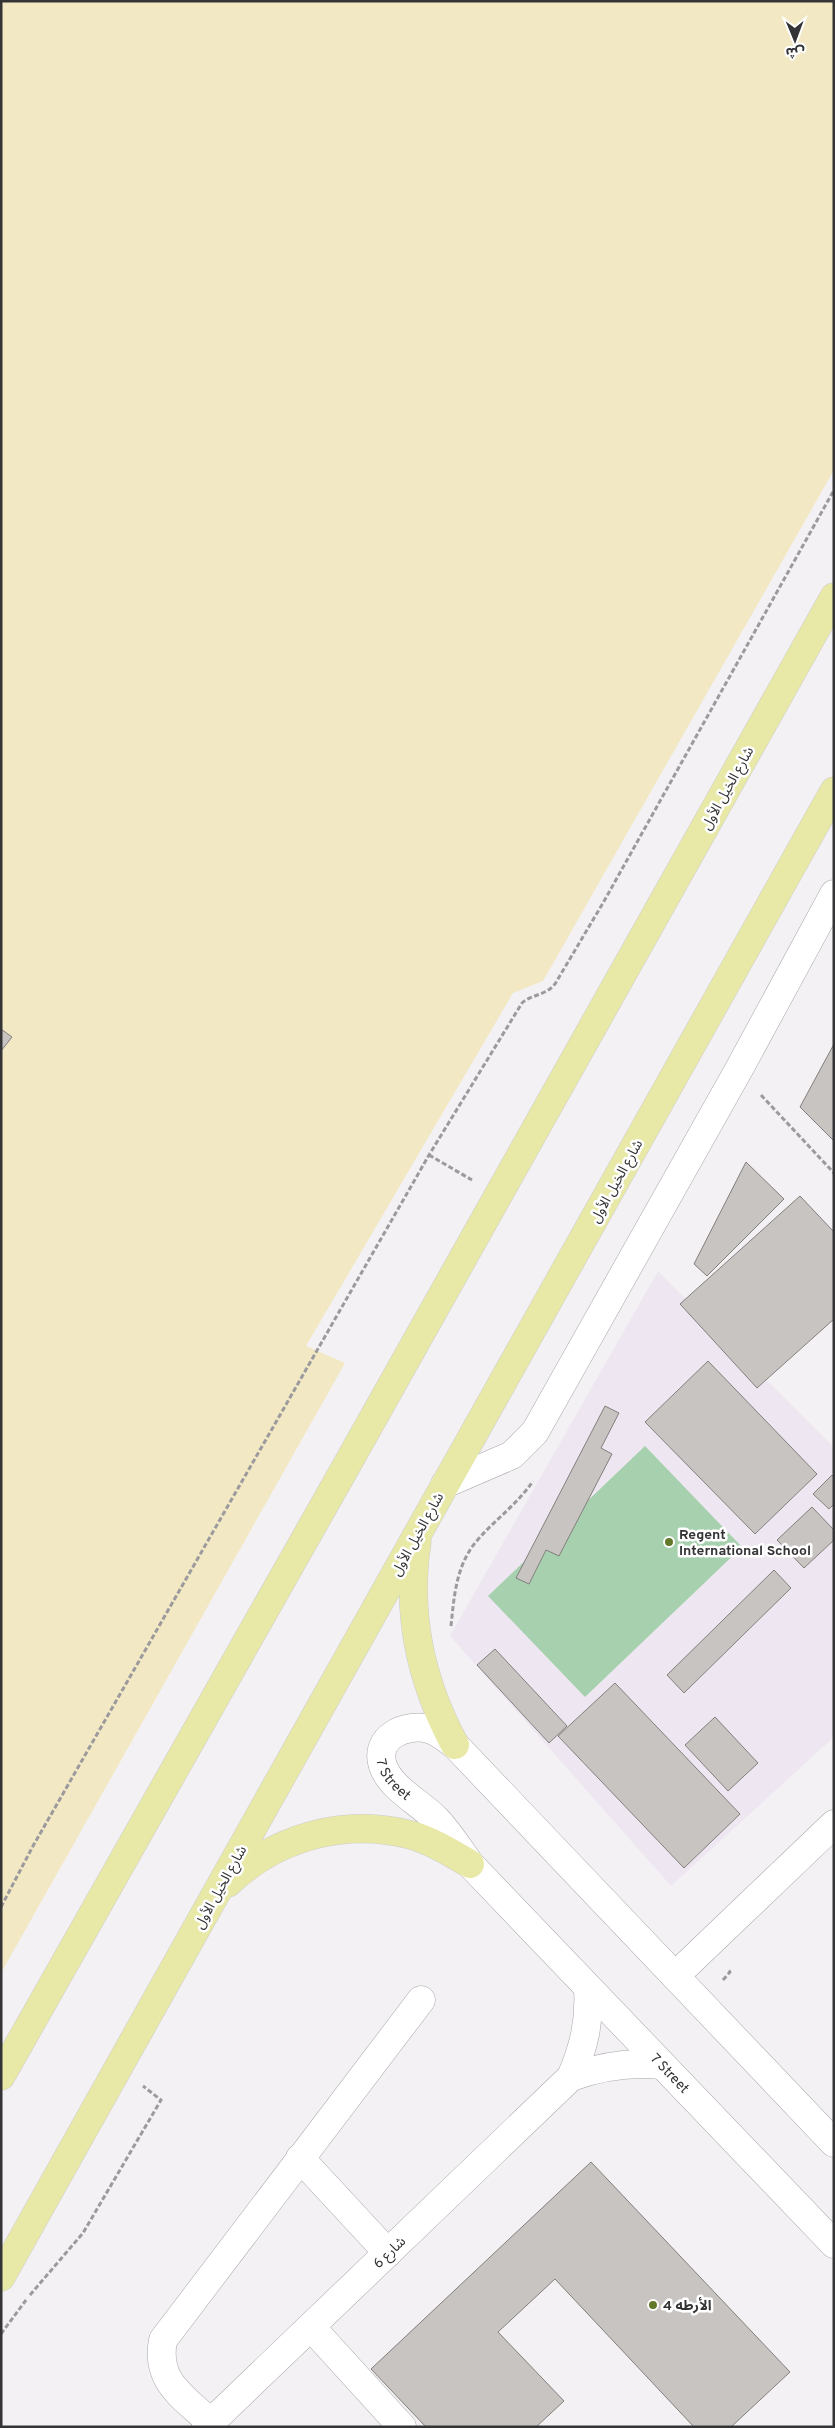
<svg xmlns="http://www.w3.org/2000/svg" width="835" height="2428" font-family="Overpass,'Noto Sans Arabic',sans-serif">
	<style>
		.built { fill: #eee7f1 }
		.green { fill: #a6d0ae }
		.sand { fill: #f2e8c3 }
		.building { fill: #c8c4c2; stroke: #837f7d }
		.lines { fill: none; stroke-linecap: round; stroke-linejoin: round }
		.minor-casing { stroke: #a9a7aa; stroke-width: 29 }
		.major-casing { stroke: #cececf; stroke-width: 29 }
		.path { stroke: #9c9a9d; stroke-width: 3; stroke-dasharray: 5 2.5; stroke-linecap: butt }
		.minor { stroke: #fff; stroke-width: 28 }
		.major { stroke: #e8e8a7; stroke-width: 28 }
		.poi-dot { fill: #62792a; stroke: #fff; stroke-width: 2 }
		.labels { text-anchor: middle; stroke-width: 5; stroke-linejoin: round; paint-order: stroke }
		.street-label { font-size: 14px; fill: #343335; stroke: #fff }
		.poi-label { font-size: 14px; font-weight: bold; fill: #343335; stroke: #fff; text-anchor: start }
	</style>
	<rect width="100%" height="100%" fill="#f3f1f4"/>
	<polygon class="built" points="658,1271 834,1447 834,1737 671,1886 450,1636"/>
	<polygon class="green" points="645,1446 742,1547 585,1697 488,1596"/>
	<polygon class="sand" points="1,1 834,1 834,470 543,981 513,993 306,1346 345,1363 1,1973"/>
	<g class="building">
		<polygon points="1,1029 12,1037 1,1051"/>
		<polygon points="834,1044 834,1141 800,1107"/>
		<polygon points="746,1162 784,1199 707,1276 694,1264"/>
		<polygon points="800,1196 834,1232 834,1319 757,1388 680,1304"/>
		<polygon points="708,1361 817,1474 755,1534 645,1422"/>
		<polygon points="605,1406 619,1413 601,1448 612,1454 559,1556 546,1550 529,1584 516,1578"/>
		<polygon points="832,1475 834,1477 834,1504 829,1509 813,1494"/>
		<polygon points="812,1507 834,1530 834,1540 804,1568 777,1540"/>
		<polygon points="774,1570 791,1588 684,1693 667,1675"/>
		<polygon points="495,1649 567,1726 549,1743 477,1665"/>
		<polygon points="615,1683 740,1814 684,1868 558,1736"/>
		<polygon points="715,1717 758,1763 728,1791 685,1745"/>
		<polygon points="591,2162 790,2372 731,2427 694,2427 555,2279 498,2332 564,2401 536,2427 426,2427 371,2369"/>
	</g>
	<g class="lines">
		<g class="minor-casing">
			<g id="minor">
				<polyline points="445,1484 512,1455 535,1432 738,1071 834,894"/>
				<polyline points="675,1976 834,1824"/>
				<path d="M571 2077C602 2066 630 2062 662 2065"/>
				<path id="s1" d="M834 2143 455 1745C447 1739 439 1732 429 1729 406 1723 373 1737 383 1766 391 1789 421 1803 437 1820 450 1834 459 1849 470 1864L834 2244"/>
				<polyline points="300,2158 388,2253"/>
				<polyline points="311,2327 402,2427"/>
				<path d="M211 2423C183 2396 155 2382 163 2340L421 2000"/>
				<path d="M206 2427 571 2077C584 2047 590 2021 588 1988"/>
			</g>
		</g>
		<g class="major-casing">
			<g id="major">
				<path d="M417 1542C406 1613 421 1682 455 1745"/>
				<path d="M228 1883C277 1836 346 1818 411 1835 432 1841 451 1853 470 1864"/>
				<polyline points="1,2076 348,1463 834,597"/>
				<polyline points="1,2277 834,791"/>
			</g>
		</g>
		<g class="path">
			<polyline points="761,1095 834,1173"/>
			<polyline points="429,1155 472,1180"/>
			<path d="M451 1626C454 1597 456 1567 475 1543 494 1520 516 1506 533 1481"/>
			<path d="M1 1907 33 1846 429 1155 522 1003C532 994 545 996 555 984L603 903 834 490"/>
			<polyline points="723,1980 730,1972 728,1970"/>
			<polyline points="30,2295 83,2233 161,2100 143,2086"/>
			<polyline points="1,2334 26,2300"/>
		</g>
		<use href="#minor" class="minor"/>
		<use href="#major" class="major"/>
	</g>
	<g class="poi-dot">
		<circle cx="669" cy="1542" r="5"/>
		<circle cx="653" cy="2305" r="5"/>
	</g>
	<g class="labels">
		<g class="street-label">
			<text transform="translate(727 788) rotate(-61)" y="5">شارع الخيل الأول</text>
			<text transform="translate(616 1181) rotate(-61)" y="5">شارع الخيل الأول</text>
			<text transform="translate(417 1534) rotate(-61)" y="5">شارع الخيل الأول</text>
			<text dy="5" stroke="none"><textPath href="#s1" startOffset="670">7 Street</textPath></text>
			<text transform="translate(220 1887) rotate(-61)" y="5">شارع الخيل الأول</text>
			<text dy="5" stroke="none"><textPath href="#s1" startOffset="1075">7 Street</textPath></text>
			<text transform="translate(389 2252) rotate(-44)" y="5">شارع 6</text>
		</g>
		<g class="poi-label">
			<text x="679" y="1539">Regent<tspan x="679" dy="16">International School</tspan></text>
			<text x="663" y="2310">الأرطه 4</text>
		</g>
	</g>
	<rect width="835" height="2428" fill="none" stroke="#343335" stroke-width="5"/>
	<g transform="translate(795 40) rotate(179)" stroke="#ffffff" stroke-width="4" paint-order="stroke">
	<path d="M0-4L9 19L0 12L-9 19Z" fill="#343335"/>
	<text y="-8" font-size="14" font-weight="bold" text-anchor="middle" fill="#343335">ش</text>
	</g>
</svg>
